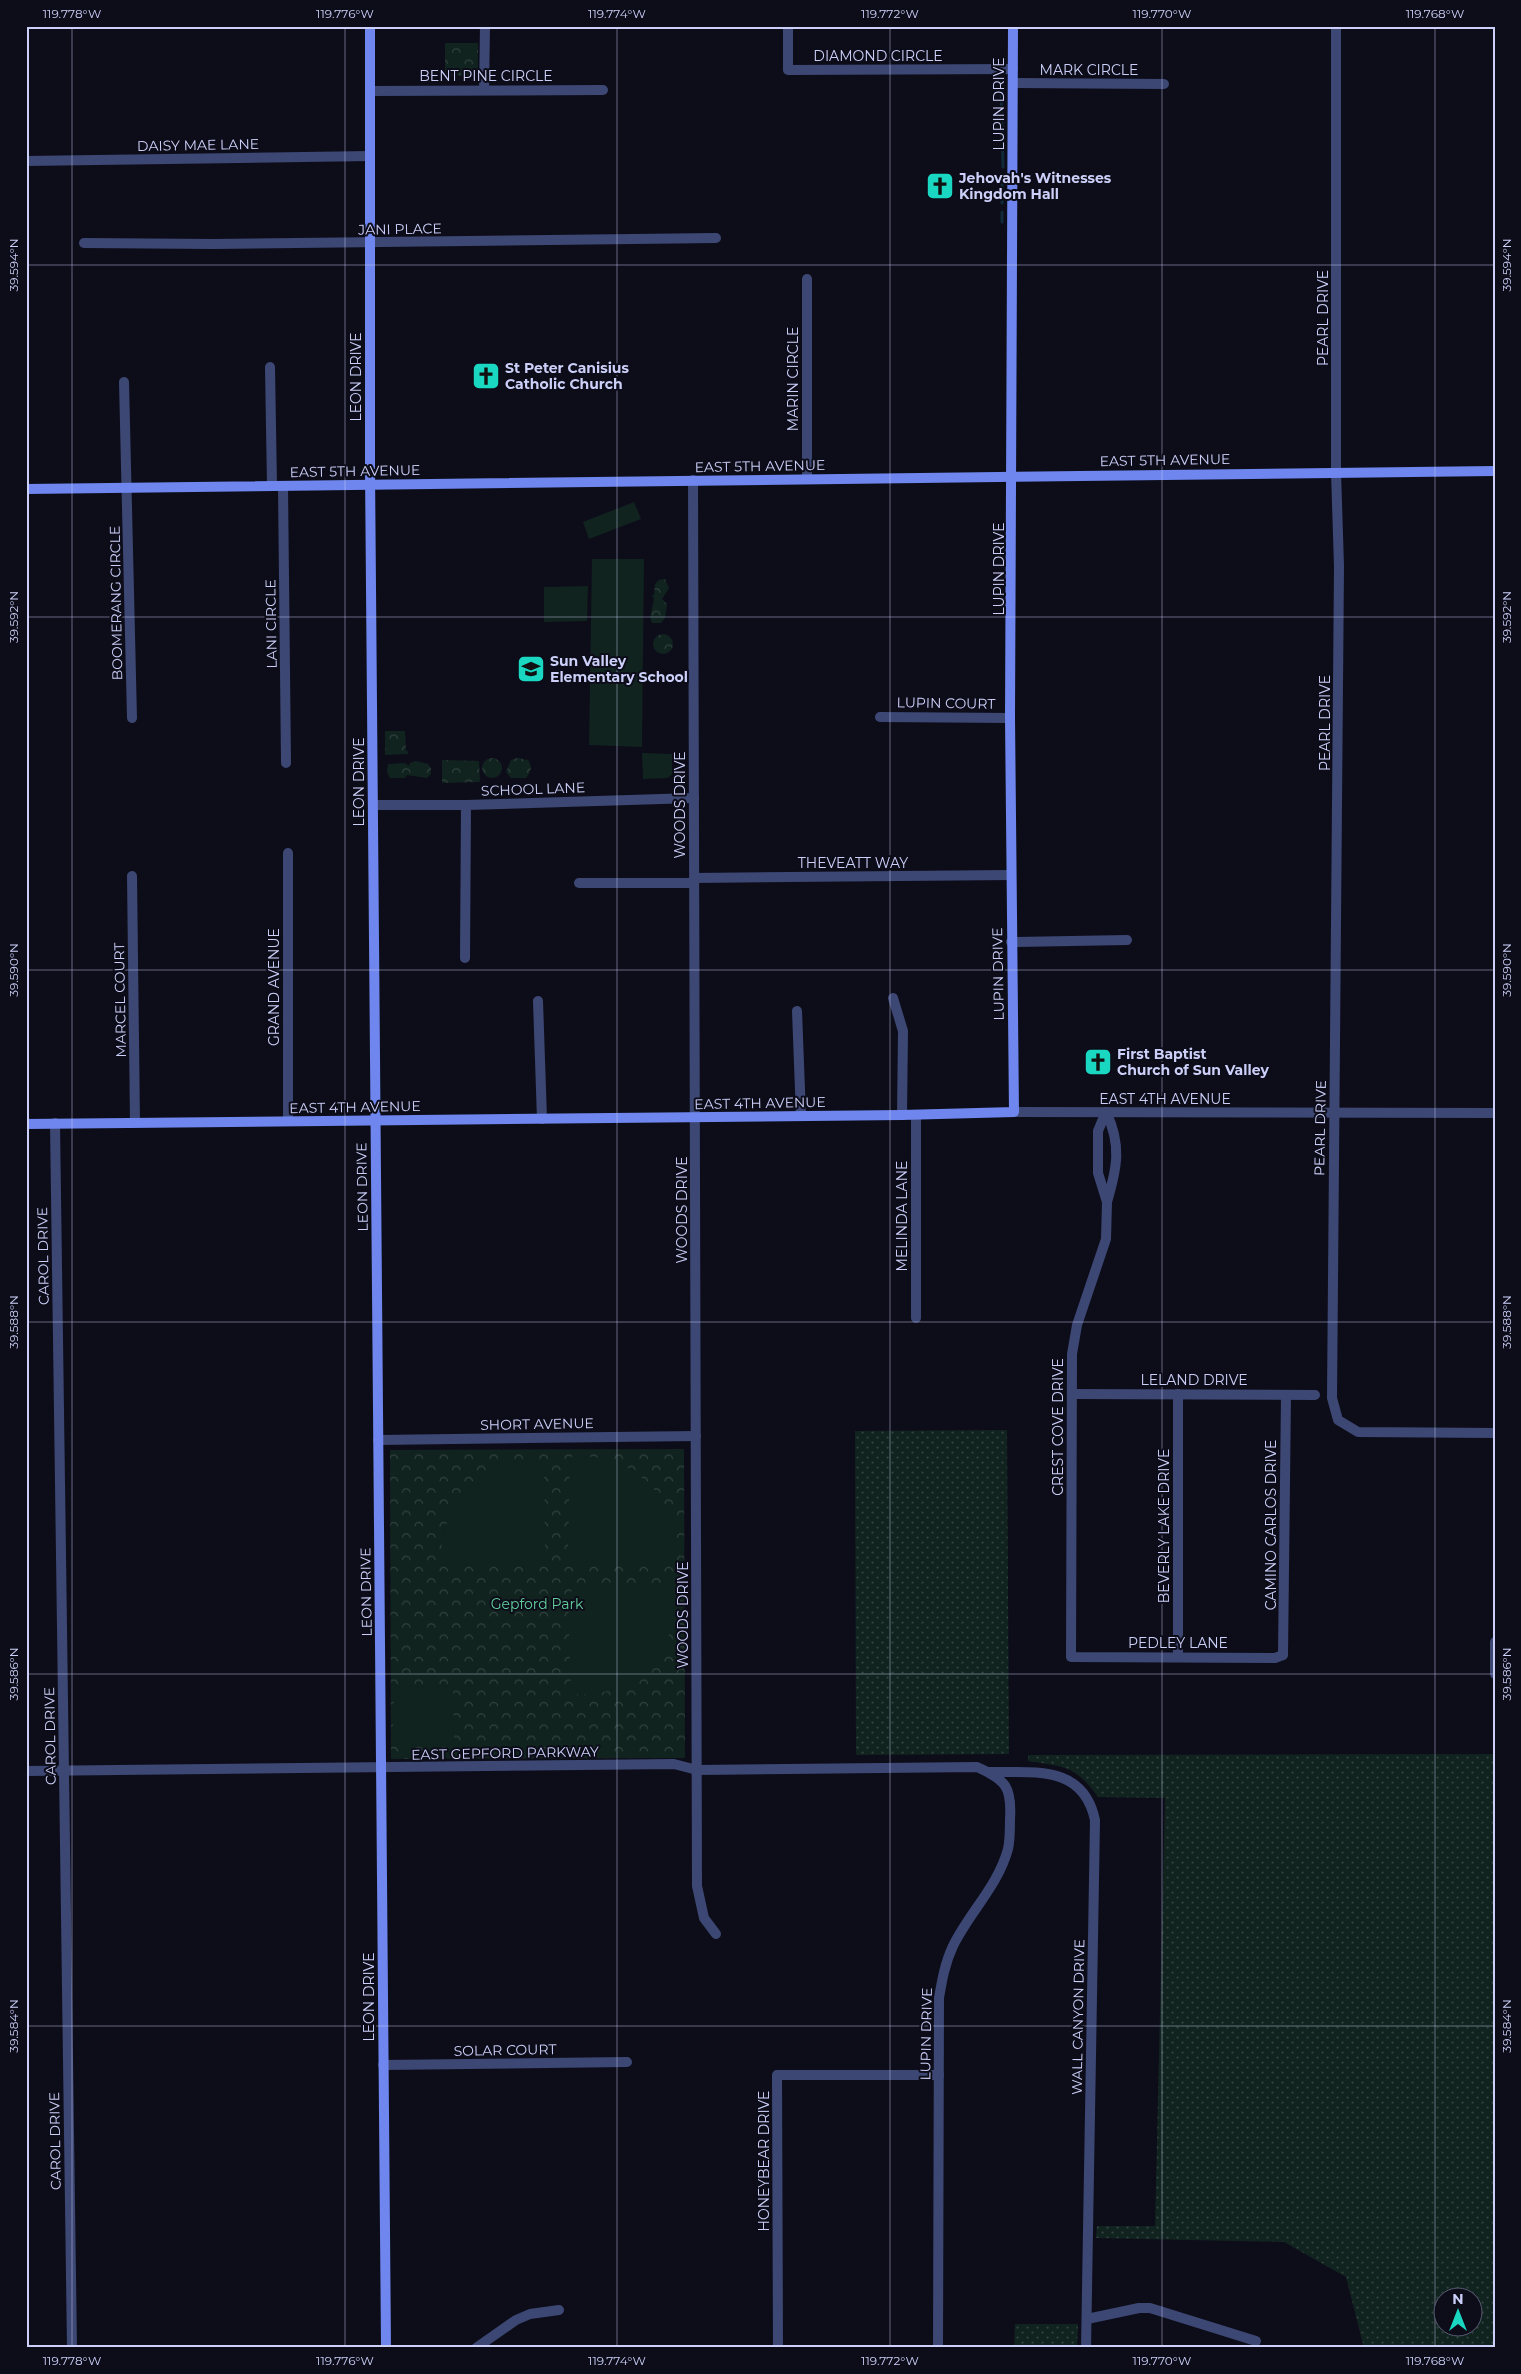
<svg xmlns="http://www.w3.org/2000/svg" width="1521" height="2374" font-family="Montserrat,sans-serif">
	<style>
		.grass { fill: url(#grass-dots); fill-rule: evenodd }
		.forest { fill: url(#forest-crowns) }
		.garden { fill: #11231e }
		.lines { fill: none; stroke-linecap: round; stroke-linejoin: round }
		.stream { stroke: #112a39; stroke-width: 3 }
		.street { stroke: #3d4774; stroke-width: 10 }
		.secondary { stroke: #6e86ee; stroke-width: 10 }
		.ticks { fill: none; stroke: #ccd0f9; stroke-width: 1; stroke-opacity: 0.45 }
		.labels { text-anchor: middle; stroke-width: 4; stroke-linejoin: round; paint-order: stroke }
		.street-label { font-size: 14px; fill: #ccd0f9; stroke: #0d0d1a }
		.poi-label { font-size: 14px; font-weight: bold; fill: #ccd0f9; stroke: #0d0d1a; text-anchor: start }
		.park-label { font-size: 14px; fill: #62cf9c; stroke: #0d0d1a }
		.neatline { fill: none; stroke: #ccd0f9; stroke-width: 2 }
		.ticks-label { font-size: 12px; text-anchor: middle; fill: #ccd0f9 }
	</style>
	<defs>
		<pattern id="grass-dots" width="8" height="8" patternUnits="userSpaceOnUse" patternTransform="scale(1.25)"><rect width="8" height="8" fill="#11231e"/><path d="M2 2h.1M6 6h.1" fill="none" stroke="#32423f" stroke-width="1.8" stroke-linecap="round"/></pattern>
		<pattern id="forest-crowns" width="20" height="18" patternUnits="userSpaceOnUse" patternTransform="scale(1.25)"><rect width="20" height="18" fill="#11231e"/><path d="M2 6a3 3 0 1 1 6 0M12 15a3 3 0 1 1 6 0" fill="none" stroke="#32423f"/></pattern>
	</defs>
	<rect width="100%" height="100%" fill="#0d0d1a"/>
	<g class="grass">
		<polygon points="1007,1430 1009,1754 856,1755 855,1431"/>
		<path d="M1495 1754V2348H1364L1346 2277 1284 2242 1096 2238 1097 2226H1155L1165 1798 1098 1797C1075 1765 1065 1767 1028 1761V1755ZM1444 2296H1474V2326H1444Z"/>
		<polygon points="1015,2324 1078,2324 1077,2348 1014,2348"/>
	</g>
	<g class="forest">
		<rect x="445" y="43" width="33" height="33"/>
		<polygon points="665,579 669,588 662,599 667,604 665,618 661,623 652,623 650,617 654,599 652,595 654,595 655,584 659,580"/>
		<circle cx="663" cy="644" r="10"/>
		<polygon points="385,731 405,731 406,751 408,751 408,754 385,755"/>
		<path d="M517 758 528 760C533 768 531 771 526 778H511L506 772 511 760Z"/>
		<circle cx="492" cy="768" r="10"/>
		<polygon points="442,760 479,761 480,782 442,783"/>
		<polygon points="416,761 428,764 431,768 431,774 427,778 407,775 405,778 390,778 387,772 388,764 405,763 409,766 410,763"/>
		<polygon points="684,1449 685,1758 391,1759 390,1450"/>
	</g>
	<g class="garden">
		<polygon points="634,502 641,519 589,539 583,522"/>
		<polygon points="592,559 644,559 642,747 589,745"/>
		<polygon points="588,586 587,621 544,622 544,587"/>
		<polygon points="642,753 672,754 672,774 668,778 643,779"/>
		<path d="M582 1456C589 1457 598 1457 605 1459 636 1465 668 1497 674 1528 676 1538 675 1549 676 1560L575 1562 568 1556 570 1457Z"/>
		<path d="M528 1458 544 1462 545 1560 542 1563H444C434 1531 461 1488 488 1472 500 1465 514 1461 528 1458Z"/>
		<path d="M677 1586C679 1650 637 1699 571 1694L568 1594 577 1587Z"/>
		<polygon points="394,1686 453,1687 454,1744 393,1745"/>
	</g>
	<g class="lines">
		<g class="stream">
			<polyline points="1001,85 1003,167"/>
			<polyline points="1002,203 1002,176"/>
			<polyline points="1002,212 1002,222"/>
		</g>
		<g class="street">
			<polyline points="788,26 788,70 1013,69"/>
			<polyline points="1336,26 1336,472 1339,566 1332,1398 1338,1420 1358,1432 1495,1433"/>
			<polyline points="1014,83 1164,84"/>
			<polyline points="484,90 485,26"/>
			<polyline points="370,91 603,90"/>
			<polyline points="26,161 370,156"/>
			<polyline points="84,243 213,244 716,238"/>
			<polyline points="270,367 272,486"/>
			<polyline points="124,382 132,718"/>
			<polyline points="807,479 807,279"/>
			<polyline points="693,480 697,1886 704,1918 716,1934"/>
			<polyline points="283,486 286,763"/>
			<polyline points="880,717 1010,718"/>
			<polyline points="373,805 466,805 694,798"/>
			<polyline points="288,853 288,1121"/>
			<polyline points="132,876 135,1123"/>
			<polyline points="694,878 1011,875"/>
			<polyline points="579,883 694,883"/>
			<polyline points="1011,942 1127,940"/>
			<polyline points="465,958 466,805"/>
			<polyline points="893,998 903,1031 902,1115"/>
			<polyline points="538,1001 542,1119"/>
			<polyline points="797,1011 801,1116"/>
			<polyline points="1014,1112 1495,1113"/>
			<polyline points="1106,1112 1098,1131 1098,1173 1107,1202 1106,1239 1077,1325 1072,1354 1071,1657 1275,1658 1283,1655 1286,1395"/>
			<path d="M1106 1112C1122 1145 1117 1168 1107 1202"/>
			<polyline points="916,1115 916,1318"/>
			<polyline points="55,1123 72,2348"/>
			<polyline points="1072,1394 1315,1395"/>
			<polyline points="1178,1394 1178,1657"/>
			<polyline points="378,1440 696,1436"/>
			<polyline points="1495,1674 1495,1642"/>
			<path d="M26 1771 674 1764 697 1770 977 1767C1006 1780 1012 1787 1010 1819 1010 1829 1010 1840 1008 1849 998 1886 969 1913 953 1946 945 1963 942 1980 939 1998L938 2348"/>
			<path d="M989 1772C1034 1773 1083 1764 1095 1820L1086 2348"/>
			<polyline points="383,2065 627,2062"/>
			<polyline points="1087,2319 1139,2308 1150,2308 1256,2341"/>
			<polyline points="476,2348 516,2320 530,2314 559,2310"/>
			<polyline points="778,2348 777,2075 939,2075"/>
		</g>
		<g class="secondary">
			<polyline points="370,26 370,470 386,2348"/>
			<polyline points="26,489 1495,471"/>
			<polyline points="26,1124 902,1115 1014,1112 1010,718 1013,26"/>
		</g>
	</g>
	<path class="ticks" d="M72 26V2348M345 26V2348M617 26V2348M890 26V2348M1162 26V2348M1435 26V2348M26 265H1495M26 617H1495M26 970H1495M26 1322H1495M26 1674H1495M26 2026H1495"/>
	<defs>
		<g id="church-square" transform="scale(1.4375)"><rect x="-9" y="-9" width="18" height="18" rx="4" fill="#1ad7c2" stroke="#0d0d1a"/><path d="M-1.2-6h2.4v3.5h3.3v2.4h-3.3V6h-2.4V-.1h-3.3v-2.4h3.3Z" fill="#111"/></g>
		<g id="school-square" transform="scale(1.4375)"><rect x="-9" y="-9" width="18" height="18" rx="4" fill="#1ad7c2" stroke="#0d0d1a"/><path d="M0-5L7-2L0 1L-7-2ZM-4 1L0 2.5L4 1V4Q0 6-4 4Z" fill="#111"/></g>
	</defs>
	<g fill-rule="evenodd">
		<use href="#church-square" x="940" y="186"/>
		<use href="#church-square" x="486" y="376"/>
		<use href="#school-square" x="531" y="669"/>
		<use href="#church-square" x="1098" y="1062"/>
	</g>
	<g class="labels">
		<g class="street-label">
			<text x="878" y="61">DIAMOND CIRCLE</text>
			<text x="1089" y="75">MARK CIRCLE</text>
			<text x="486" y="81">BENT PINE CIRCLE</text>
			<text transform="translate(999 104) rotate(-90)" y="5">LUPIN DRIVE</text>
			<text transform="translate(198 145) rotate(-1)" y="5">DAISY MAE LANE</text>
			<text transform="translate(400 229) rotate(-1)" y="5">JANI PLACE</text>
			<text transform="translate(1323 318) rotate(-90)" y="5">PEARL DRIVE</text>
			<text transform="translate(356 377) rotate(-90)" y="5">LEON DRIVE</text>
			<text transform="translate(793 379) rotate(-90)" y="5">MARIN CIRCLE</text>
			<text transform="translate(1165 460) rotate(-1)" y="5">EAST 5TH AVENUE</text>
			<text transform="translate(760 466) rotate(-1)" y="5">EAST 5TH AVENUE</text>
			<text transform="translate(355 471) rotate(-1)" y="5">EAST 5TH AVENUE</text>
			<text transform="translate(999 569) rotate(-90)" y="5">LUPIN DRIVE</text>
			<text transform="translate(116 603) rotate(-91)" y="5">BOOMERANG CIRCLE</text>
			<text transform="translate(271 624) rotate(-91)" y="5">LANI CIRCLE</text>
			<text transform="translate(946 703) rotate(1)" y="5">LUPIN COURT</text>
			<text transform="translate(1325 723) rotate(-90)" y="5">PEARL DRIVE</text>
			<text transform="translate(359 782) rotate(-90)" y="5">LEON DRIVE</text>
			<text transform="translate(533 789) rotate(-2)" y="5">SCHOOL LANE</text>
			<text transform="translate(680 805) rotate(-90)" y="5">WOODS DRIVE</text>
			<text x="853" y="868">THEVEATT WAY</text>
			<text transform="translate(998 974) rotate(-91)" y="5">LUPIN DRIVE</text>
			<text transform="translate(274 987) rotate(-90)" y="5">GRAND AVENUE</text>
			<text transform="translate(120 1000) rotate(-91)" y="5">MARCEL COURT</text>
			<text x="1165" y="1104">EAST 4TH AVENUE</text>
			<text transform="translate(760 1103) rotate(-1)" y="5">EAST 4TH AVENUE</text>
			<text transform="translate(355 1107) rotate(-1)" y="5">EAST 4TH AVENUE</text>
			<text transform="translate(1320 1128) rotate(-89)" y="5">PEARL DRIVE</text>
			<text transform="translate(362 1187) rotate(-91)" y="5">LEON DRIVE</text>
			<text transform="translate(682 1210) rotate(-90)" y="5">WOODS DRIVE</text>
			<text transform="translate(902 1216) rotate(-90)" y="5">MELINDA LANE</text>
			<text transform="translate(43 1256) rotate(-91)" y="5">CAROL DRIVE</text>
			<text x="1194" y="1385">LELAND DRIVE</text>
			<text transform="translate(537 1424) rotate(-1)" y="5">SHORT AVENUE</text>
			<text transform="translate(1058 1427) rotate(-90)" y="5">CREST COVE DRIVE</text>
			<text transform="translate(1271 1525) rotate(-90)" y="5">CAMINO CARLOS DRIVE</text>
			<text transform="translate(1164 1526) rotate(-90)" y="5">BEVERLY LAKE DRIVE</text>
			<text transform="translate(366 1592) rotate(-91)" y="5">LEON DRIVE</text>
			<text transform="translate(683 1615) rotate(-90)" y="5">WOODS DRIVE</text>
			<text x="1178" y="1648">PEDLEY LANE</text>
			<text transform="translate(50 1736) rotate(-91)" y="5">CAROL DRIVE</text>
			<text transform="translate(505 1753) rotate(-1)" y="5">EAST GEPFORD PARKWAY</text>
			<text transform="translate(369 1997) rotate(-90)" y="5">LEON DRIVE</text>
			<text transform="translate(1078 2017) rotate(-89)" y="5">WALL CANYON DRIVE</text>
			<text transform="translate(926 2034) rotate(-89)" y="5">LUPIN DRIVE</text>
			<text transform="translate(505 2050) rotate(-1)" y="5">SOLAR COURT</text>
			<text transform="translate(55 2141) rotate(-91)" y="5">CAROL DRIVE</text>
			<text transform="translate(764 2161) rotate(-90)" y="5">HONEYBEAR DRIVE</text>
		</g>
		<g class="poi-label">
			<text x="959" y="183">Jehovah's Witnesses<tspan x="959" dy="16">Kingdom Hall</tspan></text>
			<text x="505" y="373">St Peter Canisius<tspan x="505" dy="16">Catholic Church</tspan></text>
			<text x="550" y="666">Sun Valley<tspan x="550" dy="16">Elementary School</tspan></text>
			<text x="1117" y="1059">First Baptist<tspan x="1117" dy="16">Church of Sun Valley</tspan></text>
		</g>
		<g class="park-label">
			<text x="537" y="1609">Gepford Park</text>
		</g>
	</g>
	<rect width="1521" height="2374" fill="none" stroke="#0d0d1a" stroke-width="55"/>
	<g transform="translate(1458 2312)"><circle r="24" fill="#0d0d1a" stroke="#595b73"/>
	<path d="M0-4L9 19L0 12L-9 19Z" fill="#1ad7c2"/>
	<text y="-8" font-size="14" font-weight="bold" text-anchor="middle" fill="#ccd0f9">N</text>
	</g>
	<rect x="28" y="28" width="1466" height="2318" class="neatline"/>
	<g class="ticks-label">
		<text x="72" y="18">119.778°W</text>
		<text x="345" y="18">119.776°W</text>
		<text x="617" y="18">119.774°W</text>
		<text x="890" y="18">119.772°W</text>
		<text x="1162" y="18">119.770°W</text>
		<text x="1435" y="18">119.768°W</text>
		<text transform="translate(14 265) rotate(-90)" y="4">39.594°N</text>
		<text transform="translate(1507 265) rotate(-90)" y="4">39.594°N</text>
		<text transform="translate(14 617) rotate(-90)" y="4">39.592°N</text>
		<text transform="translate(1507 617) rotate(-90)" y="4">39.592°N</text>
		<text transform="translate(14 970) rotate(-90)" y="4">39.590°N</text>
		<text transform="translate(1507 970) rotate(-90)" y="4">39.590°N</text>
		<text transform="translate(14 1322) rotate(-90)" y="4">39.588°N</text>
		<text transform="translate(1507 1322) rotate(-90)" y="4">39.588°N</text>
		<text transform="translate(14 1674) rotate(-90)" y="4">39.586°N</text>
		<text transform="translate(1507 1674) rotate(-90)" y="4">39.586°N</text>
		<text transform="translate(14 2026) rotate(-90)" y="4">39.584°N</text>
		<text transform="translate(1507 2026) rotate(-90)" y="4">39.584°N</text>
		<text x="72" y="2365">119.778°W</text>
		<text x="345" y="2365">119.776°W</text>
		<text x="617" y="2365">119.774°W</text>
		<text x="890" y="2365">119.772°W</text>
		<text x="1162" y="2365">119.770°W</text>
		<text x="1435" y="2365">119.768°W</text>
	</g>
</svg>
